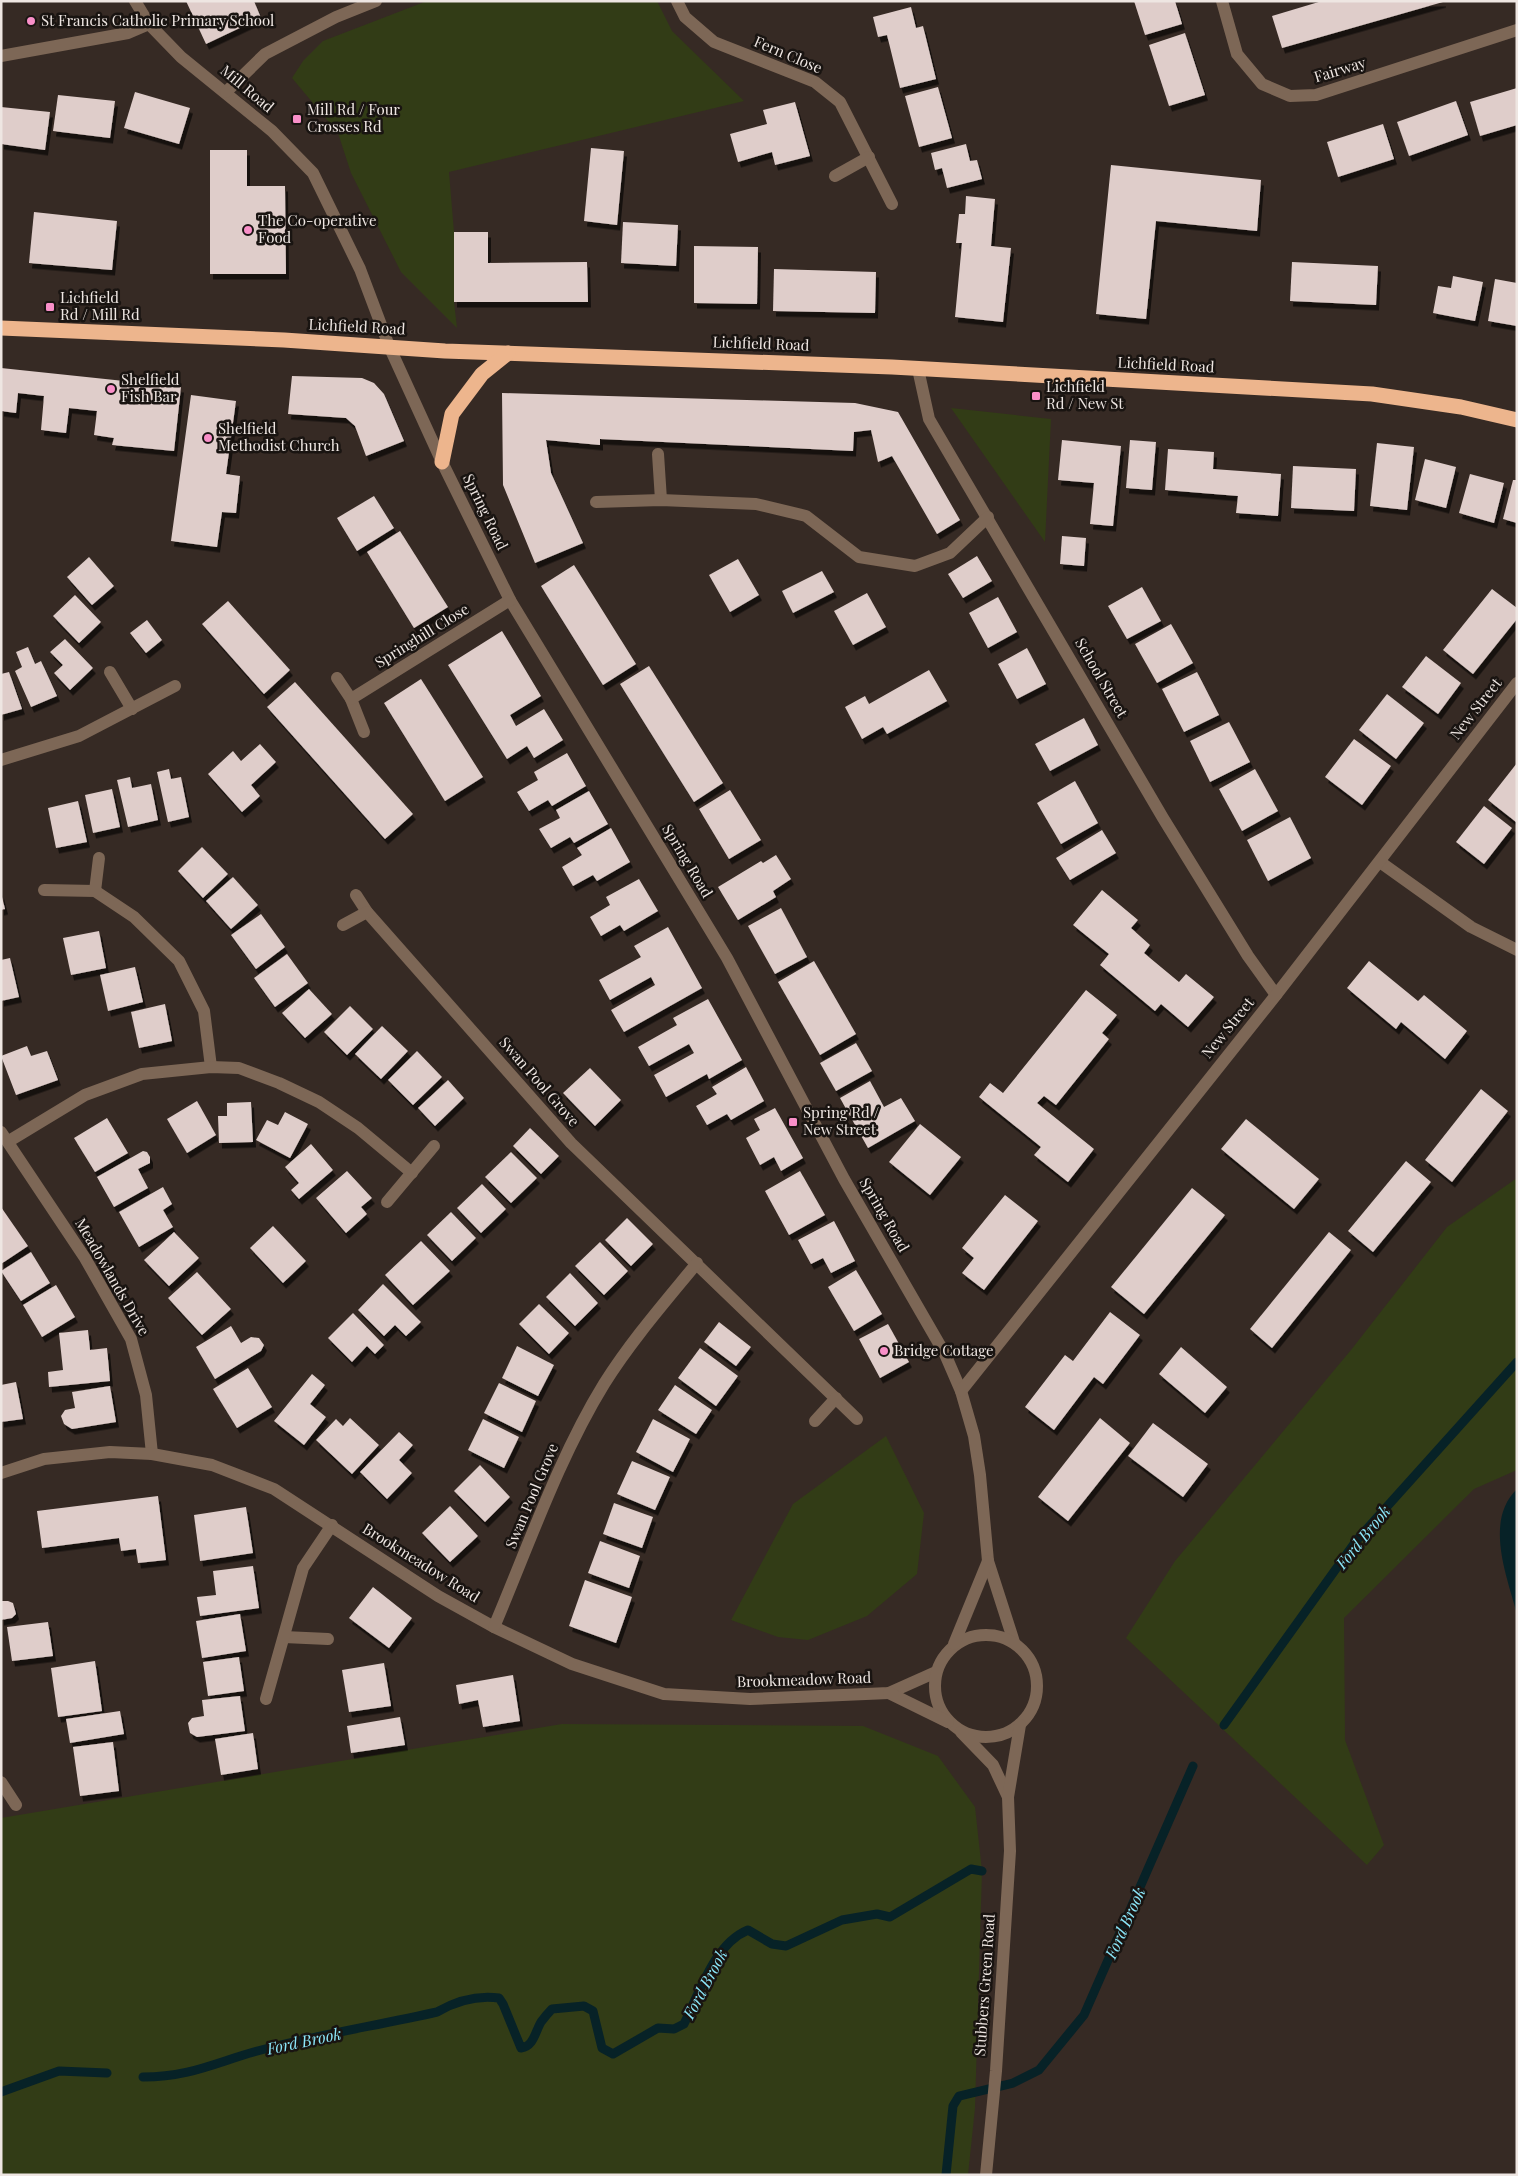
<svg xmlns="http://www.w3.org/2000/svg" width="1518" height="2176" font-family="'Playfair Display',serif">
	<style>
		.green { fill: #323c16 }
		.water { fill: #072227 }
		.lines { fill: none; stroke-linecap: round; stroke-linejoin: round }
		.stream { stroke: #072227; stroke-width: 9 }
		.building { fill: #dfcdca; filter: url(#shadow) }
		.minor { stroke: #7d6756; stroke-width: 12 }
		.highway { stroke: #edb58d; stroke-width: 15 }
		.poi-dot { fill: #f98fc8; stroke: #191411; stroke-width: 2 }
		.labels { text-anchor: middle; stroke-width: 5; stroke-linejoin: round; paint-order: stroke }
		.poi-label { font-size: 15px; fill: #eee6e2; stroke: #191411; text-anchor: start }
		.street-label { font-size: 15px; fill: #eee6e2; stroke: #191411 }
		.water-label { font-size: 16px; font-style: italic; fill: #8be6f9; stroke: #191411 }
	</style>
	<defs>
		<filter id="shadow"><feDropShadow dx="3" dy="5.5" stdDeviation="0" flood-color="#0009"/></filter>
	</defs>
	<rect width="100%" height="100%" fill="#362a24"/>
	<g class="green">
		<polygon points="427,1 657,1 672,31 744,101 449,172 454,232 454,302 457,328 401,272 351,173 338,133 292,78 303,61 323,41"/>
		<polygon points="951,408 1051,419 1045,542"/>
		<polygon points="1517,1178 1517,1470 1474,1489 1344,1618 1345,1740 1384,1845 1367,1865 1126,1638 1175,1561 1351,1350 1447,1227"/>
		<polygon points="886,1436 924,1513 917,1574 867,1616 808,1640 778,1637 731,1620 793,1504"/>
		<polygon points="562,1724 863,1726 938,1756 975,1807 982,1871 975,2108 968,2175 1,2175 1,1818"/>
	</g>
	<path class="water" d="M1517 1489V1614C1507 1576 1484 1521 1517 1489Z"/>
	<g class="lines">
		<g class="stream">
			<polyline points="1224,1725 1356,1541 1517,1362"/>
			<path d="M143 2077C193 2077 220 2060 265 2049 322 2034 380 2025 437 2012 456 2001 476 1995 499 1998L503 2004 521 2048C534 2046 535 2032 541 2022 544 2018 548 2013 552 2009L584 2006 593 2011 602 2048 613 2054 658 2028 674 2029 684 2024C700 1992 714 1944 748 1930L772 1944 786 1946 842 1920 877 1914 890 1917 971 1869 982 1871"/>
			<polyline points="1,2092 59,2071 107,2073"/>
			<polyline points="946,2175 953,2106 959,2096 1013,2083 1039,2070 1084,2015 1193,1766"/>
		</g>
	</g>
	<g class="building">
		<polygon points="186,1 254,1 261,18 206,44"/>
		<polygon points="1134,1 1175,1 1182,24 1145,35"/>
		<polygon points="1322,1 1443,1 1443,2 1282,48 1272,16"/>
		<polygon points="911,7 916,28 923,26 936,79 900,88 887,35 878,37 873,17"/>
		<polygon points="1185,33 1205,95 1169,106 1149,45"/>
		<polygon points="938,87 952,138 919,147 905,96"/>
		<polygon points="1517,88 1517,125 1480,136 1470,102"/>
		<polygon points="135,92 190,108 179,144 124,128"/>
		<polygon points="58,95 115,101 110,138 53,131"/>
		<polygon points="1456,101 1468,135 1409,156 1397,122"/>
		<polygon points="795,102 810,156 775,165 772,152 738,162 730,134 767,124 763,110"/>
		<polygon points="1,107 50,112 45,150 1,144"/>
		<polygon points="1383,124 1394,159 1338,177 1327,142"/>
		<polygon points="966,144 970,161 977,160 982,179 947,188 942,168 935,170 931,153"/>
		<polygon points="591,148 624,151 617,225 584,221"/>
		<polygon points="210,150 247,150 247,186 285,186 286,274 210,274"/>
		<polygon points="1111,165 1261,180 1257,231 1156,221 1146,319 1096,314"/>
		<polygon points="966,196 995,199 991,246 1011,248 1003,322 955,317 962,243 956,243 959,214 965,214"/>
		<polygon points="34,212 117,221 112,270 29,263"/>
		<polygon points="623,222 678,225 676,266 621,263"/>
		<polygon points="454,232 488,232 488,263 587,262 588,302 454,302"/>
		<polygon points="694,246 758,247 757,304 694,303"/>
		<polygon points="1292,262 1378,266 1376,305 1290,301"/>
		<polygon points="774,269 876,272 875,313 773,311"/>
		<polygon points="1453,276 1483,282 1475,321 1433,313 1438,286 1451,288"/>
		<polygon points="1495,279 1517,283 1517,326 1488,321"/>
		<polygon points="1,368 181,387 174,451 112,445 114,438 94,435 97,411 69,408 66,433 41,430 44,396 18,393 16,413 1,411"/>
		<polygon points="292,376 362,378 374,383 384,394 404,441 366,456 355,426 346,418 288,414"/>
		<polygon points="502,393 855,403 898,412 960,520 937,534 892,456 878,462 871,430 854,432 853,451 600,439 600,445 546,440 551,473 583,543 535,563 503,485"/>
		<polygon points="191,395 236,401 226,474 240,476 236,513 222,512 217,547 171,541"/>
		<polygon points="1062,440 1121,446 1113,526 1090,524 1094,483 1058,480"/>
		<polygon points="1130,440 1156,442 1152,490 1126,488"/>
		<polygon points="1377,443 1414,447 1407,510 1370,506"/>
		<polygon points="1168,449 1214,452 1213,469 1281,474 1278,516 1236,513 1238,496 1165,490"/>
		<polygon points="1425,459 1456,467 1446,508 1415,500"/>
		<polygon points="1293,466 1356,469 1354,511 1291,508"/>
		<polygon points="1470,474 1504,483 1494,523 1459,513"/>
		<polygon points="1513,480 1517,480 1517,523 1503,519"/>
		<polygon points="374,496 394,528 357,551 337,518"/>
		<polygon points="400,531 448,607 414,628 367,552"/>
		<polygon points="1062,536 1086,538 1084,566 1060,564"/>
		<polygon points="977,556 992,581 963,598 948,574"/>
		<polygon points="89,557 114,586 92,605 67,577"/>
		<polygon points="738,559 759,595 730,612 709,575"/>
		<polygon points="574,565 636,664 603,685 541,586"/>
		<polygon points="822,571 834,592 793,613 782,591"/>
		<polygon points="1142,587 1161,621 1127,639 1108,606"/>
		<polygon points="1492,589 1517,608 1517,619 1473,674 1443,650"/>
		<polygon points="867,593 886,627 853,645 834,611"/>
		<polygon points="75,595 101,622 79,643 53,616"/>
		<polygon points="998,597 1017,632 988,648 969,613"/>
		<polygon points="228,601 290,670 264,694 202,624"/>
		<polygon points="147,620 162,640 146,653 130,633"/>
		<polygon points="1171,624 1193,663 1157,683 1135,644"/>
		<polygon points="502,631 541,696 510,715 516,726 544,709 563,740 534,758 527,746 507,759 448,665"/>
		<polygon points="65,639 93,668 70,690 54,673 63,665 50,652"/>
		<polygon points="28,647 35,664 41,661 57,696 31,707 15,671 22,667 16,652"/>
		<polygon points="1027,648 1046,684 1017,699 998,664"/>
		<polygon points="1426,656 1461,683 1438,714 1402,687"/>
		<polygon points="649,666 723,783 694,802 620,684"/>
		<polygon points="929,670 947,701 887,734 883,727 862,739 845,707 865,696 869,704"/>
		<polygon points="9,672 22,709 1,715 1,674"/>
		<polygon points="1197,672 1219,715 1184,732 1162,689"/>
		<polygon points="421,679 483,777 445,801 384,703"/>
		<polygon points="295,682 413,814 385,839 267,707"/>
		<polygon points="1387,694 1424,723 1396,759 1359,730"/>
		<polygon points="1084,718 1098,745 1050,771 1035,744"/>
		<polygon points="1229,722 1250,762 1210,782 1190,741"/>
		<polygon points="1354,739 1391,766 1362,805 1325,777"/>
		<polygon points="260,744 276,762 251,785 260,796 242,812 208,774 233,751 241,761"/>
		<polygon points="567,753 586,786 552,806 548,800 529,811 517,792 538,780 534,772"/>
		<polygon points="1517,763 1517,821 1516,822 1488,800"/>
		<polygon points="169,769 171,779 181,777 189,817 168,822 157,772"/>
		<polygon points="1255,769 1278,811 1242,831 1219,789"/>
		<polygon points="130,777 132,788 151,784 158,820 128,827 117,780"/>
		<polygon points="1075,781 1098,823 1061,844 1037,803"/>
		<polygon points="112,789 120,827 93,833 85,795"/>
		<polygon points="730,790 761,840 729,859 699,809"/>
		<polygon points="589,791 608,824 574,843 570,837 551,848 539,829 560,818 556,810"/>
		<polygon points="78,801 87,842 56,848 48,808"/>
		<polygon points="1484,806 1512,828 1484,864 1456,842"/>
		<polygon points="1290,817 1311,858 1268,881 1247,840"/>
		<polygon points="611,828 630,862 597,881 593,875 573,886 562,867 582,855 577,848"/>
		<polygon points="1102,830 1116,853 1070,880 1056,858"/>
		<polygon points="202,847 228,874 203,898 178,871"/>
		<polygon points="776,855 791,879 773,891 776,897 738,920 718,887 761,861 763,863"/>
		<polygon points="233,877 258,905 231,929 206,901"/>
		<polygon points="639,879 658,911 624,931 620,925 601,936 590,917 610,905 606,897"/>
		<polygon points="1102,890 1138,920 1131,928 1150,945 1144,953 1179,982 1186,974 1214,997 1188,1027 1161,1004 1155,1011 1100,965 1109,954 1073,925"/>
		<polygon points="1,893 5,909 1,910"/>
		<polygon points="781,908 807,957 775,974 748,926"/>
		<polygon points="261,914 285,947 256,969 231,935"/>
		<polygon points="668,927 702,988 624,1032 611,1010 655,985 651,977 610,1000 599,980 641,957 634,946"/>
		<polygon points="99,931 106,968 71,975 63,938"/>
		<polygon points="287,954 308,983 275,1007 254,978"/>
		<polygon points="10,958 19,997 1,1001 1,960"/>
		<polygon points="814,961 856,1034 820,1055 778,982"/>
		<polygon points="1369,961 1418,1001 1424,995 1467,1031 1445,1059 1401,1022 1396,1029 1347,988"/>
		<polygon points="135,967 143,1002 108,1011 100,975"/>
		<polygon points="309,989 332,1014 305,1038 282,1013"/>
		<polygon points="1086,990 1117,1015 1102,1033 1109,1039 1056,1105 1044,1096 1037,1103 1094,1149 1068,1182 1034,1155 1041,1147 979,1097 990,1083 1003,1093"/>
		<polygon points="708,999 742,1060 709,1079 707,1074 666,1097 654,1075 694,1053 689,1044 649,1066 638,1047 677,1025 673,1018"/>
		<polygon points="165,1004 172,1041 139,1048 131,1012"/>
		<polygon points="350,1006 373,1029 347,1055 324,1032"/>
		<polygon points="382,1026 408,1051 381,1079 355,1054"/>
		<polygon points="856,1043 872,1071 836,1091 820,1063"/>
		<polygon points="27,1046 31,1056 47,1051 58,1080 16,1095 1,1056"/>
		<polygon points="417,1051 442,1077 413,1105 388,1080"/>
		<polygon points="746,1067 764,1101 731,1120 727,1114 707,1125 696,1106 717,1094 712,1087"/>
		<polygon points="590,1068 621,1100 595,1126 563,1093"/>
		<polygon points="448,1080 464,1098 435,1126 418,1108"/>
		<polygon points="870,1081 884,1107 901,1098 915,1121 868,1148 840,1098"/>
		<polygon points="1481,1089 1508,1111 1452,1182 1425,1160"/>
		<polygon points="197,1101 216,1135 187,1153 167,1119"/>
		<polygon points="251,1102 253,1142 219,1143 218,1116 227,1116 227,1103"/>
		<polygon points="775,1108 803,1158 781,1171 774,1157 760,1165 746,1138 760,1130 754,1119"/>
		<polygon points="285,1112 308,1124 290,1158 256,1140 267,1120 278,1125"/>
		<polygon points="107,1118 128,1153 95,1172 74,1138"/>
		<polygon points="1246,1119 1319,1179 1294,1209 1221,1149"/>
		<polygon points="920,1124 961,1157 930,1195 889,1162"/>
		<polygon points="530,1128 559,1156 541,1174 513,1146"/>
		<polygon points="311,1144 333,1170 299,1199 291,1190 299,1183 285,1167"/>
		<polygon points="143,1151 147,1152 150,1157 150,1163 138,1169 148,1188 114,1207 97,1177"/>
		<polygon points="511,1152 537,1178 511,1203 485,1177"/>
		<polygon points="1406,1161 1431,1182 1373,1252 1348,1231"/>
		<polygon points="347,1171 372,1198 361,1207 367,1214 346,1233 316,1198"/>
		<polygon points="800,1171 825,1215 789,1235 765,1191"/>
		<polygon points="482,1184 506,1209 481,1233 457,1208"/>
		<polygon points="163,1187 172,1204 163,1210 173,1227 139,1247 119,1212"/>
		<polygon points="1192,1188 1225,1215 1144,1314 1111,1287"/>
		<polygon points="1005,1195 1038,1221 984,1290 962,1273 974,1258 962,1248"/>
		<polygon points="1,1207 28,1246 1,1264"/>
		<polygon points="451,1212 476,1238 452,1261 427,1235"/>
		<polygon points="627,1218 653,1244 631,1266 605,1240"/>
		<polygon points="834,1221 855,1261 831,1273 823,1258 811,1264 798,1240"/>
		<polygon points="273,1226 306,1261 283,1283 250,1248"/>
		<polygon points="174,1232 199,1258 169,1286 144,1260"/>
		<polygon points="1329,1232 1351,1250 1272,1348 1250,1329"/>
		<polygon points="421,1241 450,1271 413,1305 385,1275"/>
		<polygon points="600,1242 628,1271 604,1295 575,1266"/>
		<polygon points="31,1252 50,1283 21,1301 1,1271"/>
		<polygon points="856,1270 882,1314 854,1331 828,1287"/>
		<polygon points="197,1272 231,1309 202,1335 168,1298"/>
		<polygon points="570,1273 598,1303 575,1326 546,1297"/>
		<polygon points="383,1284 421,1322 406,1336 395,1325 384,1336 358,1310"/>
		<polygon points="56,1285 75,1317 42,1337 23,1305"/>
		<polygon points="539,1304 569,1333 549,1354 519,1324"/>
		<polygon points="1110,1312 1140,1335 1103,1384 1094,1377 1054,1430 1025,1407 1065,1355 1073,1361"/>
		<polygon points="353,1313 384,1345 375,1354 367,1346 352,1362 328,1338"/>
		<polygon points="719,1322 751,1347 736,1366 704,1342"/>
		<polygon points="888,1324 909,1362 880,1378 859,1339"/>
		<polygon points="231,1326 241,1343 251,1337 259,1338 264,1345 261,1351 215,1379 196,1347"/>
		<polygon points="88,1330 90,1350 107,1348 110,1381 49,1387 48,1372 63,1370 59,1333"/>
		<polygon points="517,1346 554,1365 538,1396 502,1378"/>
		<polygon points="1181,1347 1227,1387 1205,1413 1159,1374"/>
		<polygon points="700,1348 738,1376 716,1406 678,1378"/>
		<polygon points="248,1368 272,1407 237,1428 213,1389"/>
		<polygon points="312,1374 325,1385 310,1404 326,1417 304,1445 274,1421"/>
		<polygon points="16,1382 23,1419 1,1422 1,1385"/>
		<polygon points="499,1383 536,1401 522,1432 484,1413"/>
		<polygon points="675,1385 712,1410 696,1434 658,1410"/>
		<polygon points="110,1386 116,1422 72,1429 64,1424 61,1416 65,1410 75,1408 72,1392"/>
		<polygon points="350,1418 379,1445 352,1474 316,1440 336,1419 343,1426"/>
		<polygon points="1100,1418 1130,1443 1068,1521 1038,1497"/>
		<polygon points="483,1419 519,1437 504,1468 468,1450"/>
		<polygon points="653,1419 690,1439 673,1472 636,1452"/>
		<polygon points="1153,1423 1208,1464 1183,1497 1128,1456"/>
		<polygon points="399,1432 413,1445 399,1460 412,1473 387,1499 360,1472"/>
		<polygon points="632,1461 670,1477 655,1510 617,1494"/>
		<polygon points="480,1465 510,1497 485,1522 454,1491"/>
		<polygon points="158,1496 166,1560 138,1563 136,1549 121,1551 119,1538 42,1548 37,1511"/>
		<polygon points="614,1503 653,1517 642,1548 603,1534"/>
		<polygon points="450,1506 478,1536 450,1562 422,1533"/>
		<polygon points="246,1507 253,1553 200,1561 194,1515"/>
		<polygon points="600,1541 640,1556 629,1588 588,1573"/>
		<polygon points="253,1566 259,1608 200,1616 197,1597 216,1595 213,1571"/>
		<polygon points="585,1580 632,1597 616,1643 569,1626"/>
		<polygon points="373,1587 412,1618 389,1648 349,1618"/>
		<polygon points="1,1601 8,1601 13,1603 16,1614 12,1618 1,1620"/>
		<polygon points="240,1614 246,1651 202,1658 196,1621"/>
		<polygon points="48,1622 53,1656 12,1661 7,1627"/>
		<polygon points="239,1657 244,1691 208,1696 203,1662"/>
		<polygon points="95,1661 102,1711 58,1717 51,1668"/>
		<polygon points="384,1663 391,1706 349,1712 342,1670"/>
		<polygon points="513,1675 520,1721 483,1727 478,1700 459,1704 456,1685"/>
		<polygon points="240,1696 245,1731 197,1737 190,1733 188,1723 192,1718 204,1716 202,1700"/>
		<polygon points="120,1711 124,1734 70,1743 66,1719"/>
		<polygon points="400,1717 405,1745 351,1753 347,1726"/>
		<polygon points="253,1733 258,1769 221,1775 215,1739"/>
		<polygon points="113,1742 119,1791 80,1796 73,1747"/>
	</g>
	<g class="lines">
		<g class="minor">
			<polyline points="135,1 149,24 181,57 272,131 313,173 360,269 389,346 442,462 510,600 727,958 844,1179 945,1354 961,1391 974,1436 980,1475 988,1561 1014,1642"/>
			<polyline points="677,1 685,17 714,42 815,82 840,102 892,204"/>
			<polyline points="1222,1 1237,54 1262,84 1290,96 1316,95 1517,30"/>
			<polyline points="1,56 128,33 149,24"/>
			<polyline points="226,92 265,54 336,17 376,1"/>
			<polyline points="835,176 869,157"/>
			<polyline points="918,369 929,419 1163,818 1248,956 1276,995"/>
			<polyline points="658,454 661,500"/>
			<polyline points="596,502 661,500 756,504 806,516 859,557 915,566 950,553 988,517"/>
			<polyline points="110,672 132,709"/>
			<polyline points="337,678 351,699 364,732"/>
			<polyline points="351,699 510,600"/>
			<polyline points="1,760 79,736 175,686"/>
			<polyline points="1380,862 1471,927 1517,950"/>
			<polyline points="44,890 95,891 134,917 179,961 204,1011 211,1067"/>
			<polyline points="95,891 99,858"/>
			<polyline points="356,895 367,912 571,1143 857,1419"/>
			<polyline points="343,925 367,912"/>
			<polyline points="1,1132 85,1258 131,1339 146,1395 152,1454"/>
			<polyline points="9,1141 85,1095 142,1074 211,1067 239,1068 279,1083 319,1102 358,1128 412,1173"/>
			<polyline points="387,1202 434,1146"/>
			<polyline points="961,1391 1276,995 1517,683"/>
			<polyline points="815,1421 836,1398"/>
			<polyline points="1,1473 44,1459 110,1452 152,1454 212,1465 274,1489 438,1596 494,1627 572,1664 664,1694 750,1699 889,1693 936,1672"/>
			<path d="M494 1627C528 1547 559 1457 604 1384 631 1341 665 1302 697 1263"/>
			<circle cx="986" cy="1686" r="51"/>
			<polyline points="284,1637 328,1639"/>
			<polyline points="954,1644 988,1561"/>
			<polyline points="889,1693 948,1722"/>
			<polyline points="266,1699 303,1568 332,1525"/>
			<polyline points="961,1732 993,1765 1008,1797"/>
			<polyline points="1,1782 16,1805"/>
			<polyline points="986,2175 996,2071 1010,1851 1008,1797 1020,1725"/>
		</g>
		<g class="highway">
			<polyline points="1,328 284,340 445,351 892,367 1372,394 1461,407 1517,420"/>
			<polyline points="442,462 452,414 482,374 508,353"/>
		</g>
	</g>
	<g class="poi-dot">
		<circle cx="31" cy="21" r="5"/>
		<rect x="292" y="114" width="10" height="10" rx="2.5"/>
		<circle cx="248" cy="230" r="5"/>
		<rect x="45" y="302" width="10" height="10" rx="2.5"/>
		<circle cx="111" cy="389" r="5"/>
		<rect x="1031" y="391" width="10" height="10" rx="2.5"/>
		<circle cx="208" cy="438" r="5"/>
		<rect x="788" y="1117" width="10" height="10" rx="2.5"/>
		<circle cx="884" cy="1351" r="5"/>
	</g>
	<g class="labels">
		<g class="poi-label">
			<text x="41" y="26">St Francis Catholic Primary School</text>
			<text x="307" y="115">Mill Rd / Four<tspan x="307" dy="17">Crosses Rd</tspan></text>
			<text x="258" y="226">The Co-operative<tspan x="258" dy="17">Food</tspan></text>
			<text x="60" y="303">Lichfield<tspan x="60" dy="17">Rd / Mill Rd</tspan></text>
			<text x="121" y="385">Shelfield<tspan x="121" dy="17">Fish Bar</tspan></text>
			<text x="1046" y="392">Lichfield<tspan x="1046" dy="17">Rd / New St</tspan></text>
			<text x="218" y="434">Shelfield<tspan x="218" dy="17">Methodist Church</tspan></text>
			<text x="803" y="1118">Spring Rd /<tspan x="803" dy="17">New Street</tspan></text>
			<text x="894" y="1356">Bridge Cottage</text>
		</g>
		<g class="street-label">
			<text transform="translate(788 55) rotate(23)" y="5">Fern Close</text>
			<text transform="translate(1340 70) rotate(-17)" y="5">Fairway</text>
			<text transform="translate(247 89) rotate(40)" y="5">Mill Road</text>
			<text transform="translate(357 327) rotate(3)" y="5">Lichfield Road</text>
			<text transform="translate(761 344) rotate(2)" y="5">Lichfield Road</text>
			<text transform="translate(1166 365) rotate(3)" y="5">Lichfield Road</text>
			<text transform="translate(485 512) rotate(64)" y="5">Spring Road</text>
			<text transform="translate(422 636) rotate(-32)" y="5">Springhill Close</text>
			<text transform="translate(1101 678) rotate(60)" y="5">School Street</text>
			<text transform="translate(1476 709) rotate(-52)" y="5">New Street</text>
			<text transform="translate(687 861) rotate(59)" y="5">Spring Road</text>
			<text transform="translate(1228 1028) rotate(-51)" y="5">New Street</text>
			<text transform="translate(539 1082) rotate(49)" y="5">Swan Pool Grove</text>
			<text transform="translate(884 1215) rotate(60)" y="5">Spring Road</text>
			<text transform="translate(112 1277) rotate(60)" y="5">Meadowlands Drive</text>
			<text transform="translate(532 1496) rotate(-67)" y="5">Swan Pool Grove</text>
			<text transform="translate(421 1563) rotate(32)" y="5">Brookmeadow Road</text>
			<text transform="translate(804 1680) rotate(-2)" y="5">Brookmeadow Road</text>
			<text transform="translate(985 1985) rotate(-86)" y="5">Stubbers Green Road</text>
		</g>
		<g class="water-label">
			<text transform="translate(1363 1537) rotate(-51)" y="6">Ford Brook</text>
			<text transform="translate(1125 1923) rotate(-66)" y="6">Ford Brook</text>
			<text transform="translate(705 1984) rotate(-62)" y="6">Ford Brook</text>
			<text transform="translate(304 2041) rotate(-12)" y="6">Ford Brook</text>
		</g>
	</g>
	<rect width="1518" height="2176" fill="none" stroke="#eee6e2" stroke-width="5"/>
</svg>
